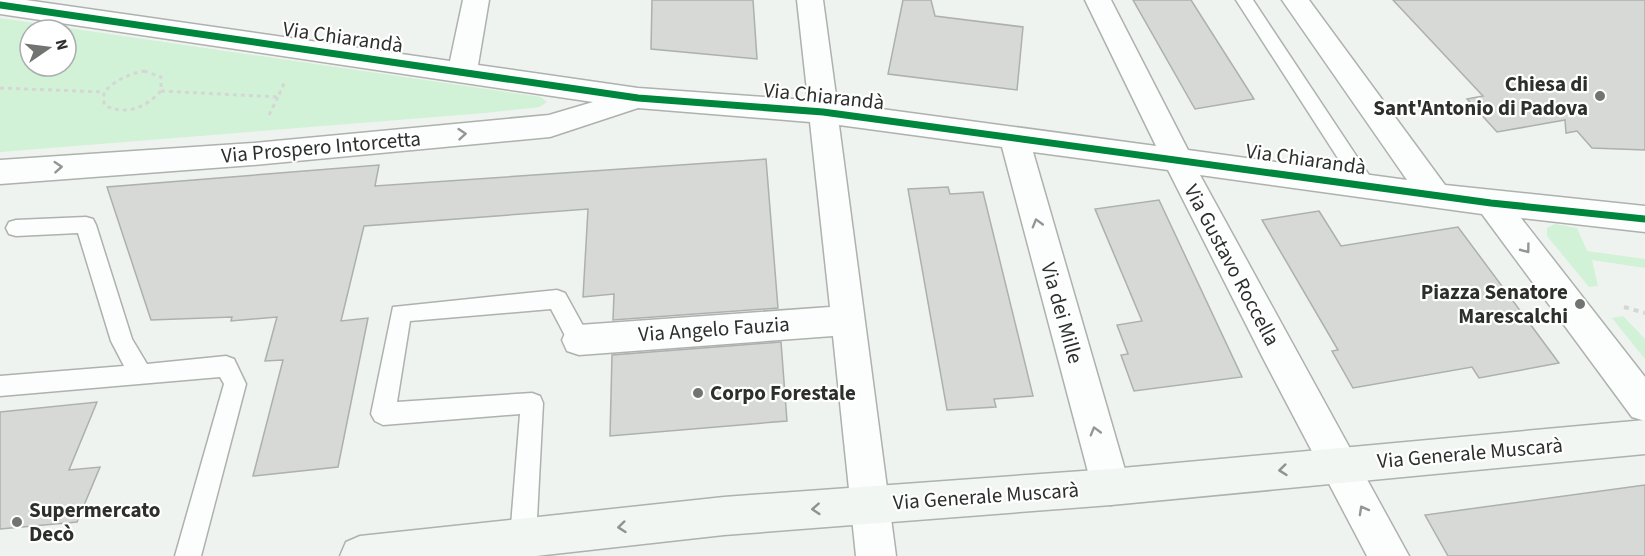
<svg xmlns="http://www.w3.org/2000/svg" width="1645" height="556" font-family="'Source Sans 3',sans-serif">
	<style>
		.green { fill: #d1f2d6; fill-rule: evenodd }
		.building { fill: #d6d9d6; stroke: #adb0ae; stroke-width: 1.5 }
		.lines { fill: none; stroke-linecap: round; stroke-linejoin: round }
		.service-casing { stroke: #aeb1ae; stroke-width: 3 }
		.minor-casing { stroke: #aeb1ae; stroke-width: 3 }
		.secondary-casing { stroke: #aeb1ae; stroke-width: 3 }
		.path-far1 { stroke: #d5d7d6; stroke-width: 3; stroke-dasharray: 4 4; stroke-linecap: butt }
		.path { stroke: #d5d7d6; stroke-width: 4; stroke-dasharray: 5 5; stroke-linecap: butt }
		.service { fill: #fcfdfd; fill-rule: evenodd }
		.minor { fill: #fcfdfd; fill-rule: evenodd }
		.secondary { fill: #f1f6f2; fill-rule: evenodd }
		.cycleway-casing { stroke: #fff; stroke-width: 10 }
		.cycleway { stroke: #00873e; stroke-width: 7 }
		.oneway { stroke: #949695 }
		.oneway2 { stroke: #8f9290 }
		.poi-dot { fill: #717471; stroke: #fff; stroke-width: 2 }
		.labels { text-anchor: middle; stroke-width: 4.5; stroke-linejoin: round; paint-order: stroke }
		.street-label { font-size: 21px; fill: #2d2f2d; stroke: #fff }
		.poi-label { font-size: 21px; font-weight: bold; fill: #2d2f2d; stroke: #fff; text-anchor: end }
	</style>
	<rect width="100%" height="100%" fill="#eef3ef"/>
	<g class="green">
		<path d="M0 18 541 97 547 102 540 107 485 113 0 152ZM30 30H66V66H30Z"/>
		<polygon points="1555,224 1577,228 1587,251 1645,259 1645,268 1592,260 1598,286 1589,287 1547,236 1547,228"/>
		<polygon points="1623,316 1645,339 1645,359 1612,318"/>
	</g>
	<g class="building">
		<polygon points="652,0 753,0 757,59 651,49"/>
		<polygon points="903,0 931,0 935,16 1023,27 1017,90 888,74"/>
		<polygon points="1133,0 1191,0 1254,99 1195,109"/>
		<polygon points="1393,0 1645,0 1645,150 1592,148 1577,131 1566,133 1565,120 1497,132 1467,99 1483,96"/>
		<polygon points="766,159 778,308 613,320 614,294 583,297 588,209 364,226 341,321 368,318 338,467 253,476 283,360 265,361 277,317 231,321 232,317 151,320 107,187 379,165 375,186"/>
		<polygon points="948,187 950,194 983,192 1033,396 994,399 996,407 947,410 908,189"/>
		<polygon points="1159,200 1242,377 1134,391 1121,355 1128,354 1117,325 1142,321 1095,209"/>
		<polygon points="1319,211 1341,246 1458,227 1559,363 1479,378 1472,367 1353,388 1332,351 1338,350 1262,220"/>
		<polygon points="781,342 787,421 610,436 612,355"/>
		<polygon points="97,402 69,470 100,467 77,522 0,529 0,412"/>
		<polygon points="1645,485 1645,556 1448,556 1425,515"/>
	</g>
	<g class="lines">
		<g class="service-casing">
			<g id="service">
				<polygon points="1236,0 1253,0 1373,181 1376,186 1373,191 1366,194 1359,191"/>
				<polygon points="86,217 93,219 96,225 132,339 147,364 226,356 234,359 246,384 201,556 175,556 224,384 220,377 0,396 0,376 124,366 111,341 78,233 16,236 9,234 6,228 9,222 16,220"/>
				<polygon points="557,290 565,293 587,333 590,340 587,347 579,350 571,347 551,309 410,321 397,402 532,393 540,396 543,403 536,538 532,547 523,550 514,547 510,538 520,414 383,425 375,421 371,414 393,307"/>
			</g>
		</g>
		<g class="minor-casing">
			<polygon id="minor" points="0,0 26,0 450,61 463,0 489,0 478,65 638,88 808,100 797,0 823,0 837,103 1156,146 1085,0 1111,0 1188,150 1407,180 1282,0 1309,0 1445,185 1645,206 1645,232 1521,218 1645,377 1645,421 1632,417 1482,214 1200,175 1409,556 1367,556 1264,360 1168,170 1033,152 1130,487 1124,500 1111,505 1098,500 1092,487 1002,147 839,125 896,556 856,556 833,336 579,355 567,351 562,340 567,329 579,325 830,307 810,122 638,108 550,137 253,165 0,184 0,160 253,143 549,115 593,102 0,14"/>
		</g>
		<g class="secondary-casing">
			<polygon id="secondary" points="1645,420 1645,454 1111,505 724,535 536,556 340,556 346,542 360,536 724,497 1111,469"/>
		</g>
		<g class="path-far1">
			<path d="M144 71 161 77V91C145 108 126 116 104 105V92C116 80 128 74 144 71Z"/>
			<polyline points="0,88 104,92"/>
			<polyline points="161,91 278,97 285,81"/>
			<polyline points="269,115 278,97"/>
		</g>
		<polyline class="path" points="1624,307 1645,313"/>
		<use href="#service" class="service"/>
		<use href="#minor" class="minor"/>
		<use href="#secondary" class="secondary"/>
		<g class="cycleway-casing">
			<polyline id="cycleway" points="0,5 638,98 823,112 1491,203 1645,219"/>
		</g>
		<use href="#cycleway" class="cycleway"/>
	</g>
	<defs><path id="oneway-chevron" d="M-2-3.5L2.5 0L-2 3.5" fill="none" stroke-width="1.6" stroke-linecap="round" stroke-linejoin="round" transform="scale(1.5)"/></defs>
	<g class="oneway">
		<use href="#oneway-chevron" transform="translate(462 134) rotate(-5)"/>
		<use href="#oneway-chevron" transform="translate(58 167) rotate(-4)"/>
		<use href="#oneway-chevron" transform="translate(1037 223) rotate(-106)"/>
		<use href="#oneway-chevron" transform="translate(1526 249) rotate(53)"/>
		<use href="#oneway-chevron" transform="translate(1095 431) rotate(-106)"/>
		<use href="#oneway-chevron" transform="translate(1363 510) rotate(-119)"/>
	</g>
	<g class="oneway2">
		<use href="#oneway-chevron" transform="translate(1283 470) rotate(174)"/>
		<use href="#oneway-chevron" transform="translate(816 509) rotate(176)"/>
		<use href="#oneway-chevron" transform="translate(622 527) rotate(174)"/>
	</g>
	<g class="poi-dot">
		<circle cx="1600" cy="96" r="6"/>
		<circle cx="1580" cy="304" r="6"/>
		<circle cx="698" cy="393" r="6"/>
		<circle cx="17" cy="522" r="6"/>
	</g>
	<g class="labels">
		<g class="street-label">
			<text transform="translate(343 37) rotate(8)" y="7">Via Chiarandà</text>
			<text transform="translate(824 96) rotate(6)" y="7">Via Chiarandà</text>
			<text transform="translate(321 147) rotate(-5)" y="7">Via Prospero Intorcetta</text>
			<text transform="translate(1306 159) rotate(8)" y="7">Via Chiarandà</text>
			<text transform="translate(1232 265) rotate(62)" y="7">Via Gustavo Roccella</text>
			<text transform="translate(1062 313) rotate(74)" y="7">Via dei Mille</text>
			<text transform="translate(714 329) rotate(-4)" y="7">Via Angelo Fauzia</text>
			<text transform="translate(1470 453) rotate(-5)" y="7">Via Generale Muscarà</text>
			<text transform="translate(986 496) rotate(-4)" y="7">Via Generale Muscarà</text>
		</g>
		<g class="poi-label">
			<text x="1588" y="91">Chiesa di<tspan x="1588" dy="24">Sant'Antonio di Padova</tspan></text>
			<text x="1568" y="299">Piazza Senatore<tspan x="1568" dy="24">Marescalchi</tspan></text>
			<text x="710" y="400" text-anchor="start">Corpo Forestale</text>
			<text x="29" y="517" text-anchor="start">Supermercato<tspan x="29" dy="24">Decò</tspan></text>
		</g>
	</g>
	<g transform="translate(48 48) rotate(76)"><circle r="28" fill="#ffffff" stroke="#abacab" stroke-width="1.5"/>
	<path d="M0-4.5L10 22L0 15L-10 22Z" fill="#717471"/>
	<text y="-9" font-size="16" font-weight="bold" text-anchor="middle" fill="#2d2f2d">N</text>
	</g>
</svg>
